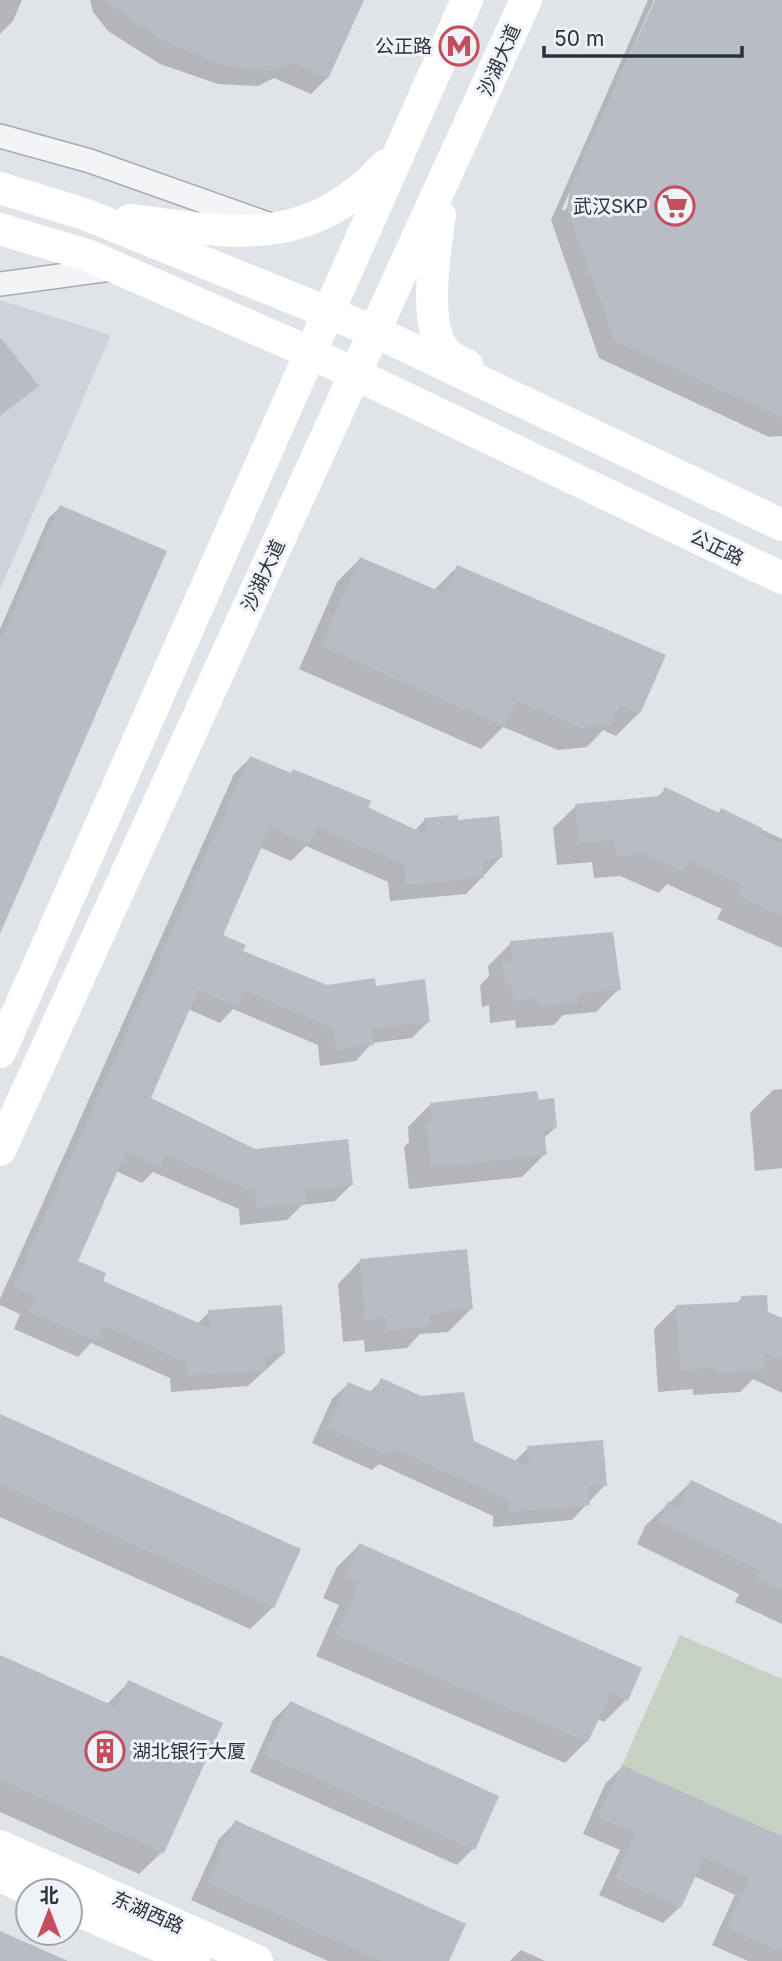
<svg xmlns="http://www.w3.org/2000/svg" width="782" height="1961" font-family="Inter,'Noto Sans SC',sans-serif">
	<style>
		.built { fill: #ced2da }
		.green { fill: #c6d1c2 }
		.shadow { fill: #0003 }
		.building { fill: #b8bcc4 }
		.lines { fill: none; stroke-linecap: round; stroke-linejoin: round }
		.street-casing { stroke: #a6aab2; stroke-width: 26 }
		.street { stroke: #f2f4f6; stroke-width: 23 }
		.secondary { stroke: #fff; stroke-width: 32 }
		.labels { text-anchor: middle; stroke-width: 6; stroke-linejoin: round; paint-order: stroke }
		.poi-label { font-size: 19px; fill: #2a313e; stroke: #eff2f6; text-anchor: end }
		.street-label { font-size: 19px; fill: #2a313e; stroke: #eff2f6 }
	</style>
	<rect width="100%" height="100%" fill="#e0e3e8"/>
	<polygon class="built" points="0,300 111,335 0,589"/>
	<polygon class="green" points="680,1635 782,1679 782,1836 622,1765"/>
	<g class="shadow">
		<polygon points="0,0 22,0 13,21 0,34"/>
		<polygon points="90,0 362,0 327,78 311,94 274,78 258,86 218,84 160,64 108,31 93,12"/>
		<polygon points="648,0 654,0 562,209 565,211 658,0 782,0 782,436 769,437 599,358 551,220"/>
		<polygon points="60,507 0,930 0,629 48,519"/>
		<polygon points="360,559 433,591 457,567 639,713 616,736 603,730 587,747 558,750 503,727 481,749 299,669 337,582"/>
		<polygon points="250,758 289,775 293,771 415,830 425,820 457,822 501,857 466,894 390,901 388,882 306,846 291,861 259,847 220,936 241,952 326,986 374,988 429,1021 412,1038 372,1043 356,1061 320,1066 318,1045 233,1009 220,1023 188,1009 149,1099 255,1151 351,1185 335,1201 302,1205 287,1220 240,1225 239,1209 153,1172 142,1183 116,1171 75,1262 100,1282 197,1324 209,1312 284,1353 248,1386 171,1392 170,1378 91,1343 78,1357 14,1329 20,1314 0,1305 0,1299 234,774"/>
		<polygon points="666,789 717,814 721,810 782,839 782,948 717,919 722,909 667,884 659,893 620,876 594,878 592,862 557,865 553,828 576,806 656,798"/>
		<polygon points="511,943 619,989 596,1012 563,1015 554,1025 516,1028 515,1020 490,1023 489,1005 482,1007 480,985 489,976 488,966"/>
		<polygon points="782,1089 782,1168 755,1171 750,1113 773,1090"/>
		<polygon points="537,1102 555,1128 543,1139 545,1154 522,1177 409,1189 404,1147 409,1142 408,1127 431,1104"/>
		<polygon points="360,1261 471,1309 448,1332 420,1334 407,1348 365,1352 364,1340 343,1342 338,1284"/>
		<polygon points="742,1298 782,1320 782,1393 753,1379 740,1392 693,1395 693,1389 658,1392 654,1329 676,1307 736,1304"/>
		<polygon points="382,1380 473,1442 514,1462 528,1448 605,1485 572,1520 493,1527 493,1516 379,1464 372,1470 312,1443 332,1399 348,1384 369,1393"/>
		<polygon points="0,1416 273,1607 250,1629 0,1517"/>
		<polygon points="691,1482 782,1526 782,1624 735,1602 739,1594 637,1544 645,1526"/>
		<polygon points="359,1545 626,1700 604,1722 597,1719 587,1741 565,1763 316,1656 339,1605 323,1598 337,1567"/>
		<polygon points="0,1657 106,1705 129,1682 162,1852 139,1874 0,1812"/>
		<polygon points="290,1703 473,1849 457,1865 250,1772 273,1720"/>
		<polygon points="622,1767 782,1838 782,1961 748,1961 712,1945 735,1895 694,1876 680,1907 663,1923 599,1895 620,1850 583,1834 605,1784"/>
		<polygon points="236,1822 447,1961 328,1961 191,1900 219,1839"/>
		<polygon points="521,1950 545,1961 510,1961"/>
	</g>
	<g class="building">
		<polygon points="105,0 364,0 328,79 291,62 276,70 266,71 218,64 158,38"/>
		<polygon points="655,0 782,0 782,418 615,341 567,209 570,188"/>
		<polygon points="0,337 39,386 0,416"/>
		<polygon points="60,505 167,551 0,934 0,642"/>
		<polygon points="360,557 444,593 457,565 666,655 640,714 620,705 611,725 582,728 517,701 505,727 321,646"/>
		<polygon points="250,756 291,773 293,769 371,801 368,808 426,834 424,818 458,815 458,820 499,816 503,857 483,860 484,878 406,885 404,865 317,827 309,845 270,828 223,935 246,945 243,951 327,985 375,978 376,986 425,979 430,1022 372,1029 374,1045 336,1050 334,1029 245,991 238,1007 198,990 151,1098 255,1149 348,1139 353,1185 305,1191 306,1203 256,1209 255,1192 166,1155 161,1167 126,1152 78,1261 106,1273 103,1281 210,1328 208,1310 282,1305 285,1353 265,1355 266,1370 188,1376 186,1362 103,1325 96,1341 29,1312 36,1297 13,1287"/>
		<polygon points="665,787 719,813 721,808 739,817 762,828 760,834 782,844 782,916 738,896 743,886 688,861 683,871 644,854 616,856 614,840 579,843 575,804 661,796"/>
		<polygon points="613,932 621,990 577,994 578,1002 539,1006 538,999 513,1001 511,984 505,986 502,961 512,960 510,941"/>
		<polygon points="537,1091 539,1100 554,1098 557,1128 544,1130 547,1155 431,1167 426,1123 432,1123 430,1103"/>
		<polygon points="467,1249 473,1309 430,1314 431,1326 387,1331 386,1318 365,1320 360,1259"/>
		<polygon points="767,1295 768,1312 782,1318 782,1360 763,1352 764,1370 716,1373 715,1368 680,1370 676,1305 741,1302 741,1296"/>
		<polygon points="381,1378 421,1396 464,1392 474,1441 529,1467 527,1446 603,1440 607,1486 588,1487 590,1505 508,1512 508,1500 393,1448 390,1456 326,1427 348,1382 374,1393"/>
		<polygon points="0,1414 301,1549 274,1608 0,1484"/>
		<polygon points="691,1480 782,1524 782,1591 756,1579 760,1571 658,1521 668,1501 678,1507"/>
		<polygon points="359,1543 642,1668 628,1701 611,1693 588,1742 336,1634 359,1583 344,1576"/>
		<polygon points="0,1655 116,1707 128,1680 223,1723 164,1853 0,1779"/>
		<polygon points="290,1701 499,1796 475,1850 265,1755"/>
		<polygon points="622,1765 782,1836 782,1952 727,1928 750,1878 704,1857 681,1908 615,1878 635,1833 598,1817"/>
		<polygon points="235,1820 466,1924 449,1961 381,1961 207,1883"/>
		<polygon points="0,1931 68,1961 0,1961"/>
	</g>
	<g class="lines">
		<g class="street-casing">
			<g id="street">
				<polyline points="0,136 90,161 268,224"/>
				<polyline points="0,284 118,268"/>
			</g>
		</g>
		<use href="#street" class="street"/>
		<g class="secondary">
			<polyline points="0,188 87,215 376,332 782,525"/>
			<path d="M440 215C435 247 423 324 444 350 450 358 459 361 467 365"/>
			<path d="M130 220C234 233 307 250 386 165"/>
			<polyline points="0,229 87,255 311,353 782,578"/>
			<polyline points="0,1052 467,0"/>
			<polyline points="0,1150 526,0"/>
			<polyline points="0,1846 257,1961"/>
			<polyline points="0,1876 33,1891"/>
			<polyline points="70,1907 194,1961"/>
		</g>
	</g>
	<defs>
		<g id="metro-ring" transform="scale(2.0125)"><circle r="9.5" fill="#eff2f6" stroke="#c44e5f" stroke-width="1.5"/><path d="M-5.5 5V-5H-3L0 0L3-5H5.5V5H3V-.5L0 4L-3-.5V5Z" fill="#c44e5f"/></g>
		<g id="supermarket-ring" transform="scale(2.0125)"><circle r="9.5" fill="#eff2f6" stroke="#c44e5f" stroke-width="1.5"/><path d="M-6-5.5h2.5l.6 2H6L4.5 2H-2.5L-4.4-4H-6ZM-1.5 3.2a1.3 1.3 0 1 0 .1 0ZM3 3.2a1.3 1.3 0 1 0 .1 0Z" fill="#c44e5f"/></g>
		<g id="building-ring" transform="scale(2.0125)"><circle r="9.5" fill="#eff2f6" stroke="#c44e5f" stroke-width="1.5"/><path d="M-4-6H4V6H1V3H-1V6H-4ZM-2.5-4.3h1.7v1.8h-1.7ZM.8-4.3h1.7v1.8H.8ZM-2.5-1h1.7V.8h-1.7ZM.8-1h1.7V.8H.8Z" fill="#c44e5f"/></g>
	</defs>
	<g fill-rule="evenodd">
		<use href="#metro-ring" x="459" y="46"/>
		<use href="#supermarket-ring" x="675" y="206"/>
		<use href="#building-ring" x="105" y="1751"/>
	</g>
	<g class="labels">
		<g class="poi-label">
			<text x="432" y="53">公正路</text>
			<text x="648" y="213">武汉SKP</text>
			<text x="132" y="1758" text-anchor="start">湖北银行大厦</text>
		</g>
		<g class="street-label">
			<text transform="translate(499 60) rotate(-66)" y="7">沙湖大道</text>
			<text transform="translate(717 547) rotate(26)" y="7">公正路</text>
			<text transform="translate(263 575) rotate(-65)" y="7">沙湖大道</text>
			<text transform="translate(148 1912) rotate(24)" y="7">东湖西路</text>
		</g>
	</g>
	<g transform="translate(49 1912)"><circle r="33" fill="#eff2f6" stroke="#a0a5ac" stroke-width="2"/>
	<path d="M0-5L12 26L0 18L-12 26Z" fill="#c44e5f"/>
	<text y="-10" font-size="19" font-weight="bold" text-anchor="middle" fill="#2a313e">北</text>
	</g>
	<path d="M544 46v10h198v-10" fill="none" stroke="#2a313e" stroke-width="3.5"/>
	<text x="554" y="46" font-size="21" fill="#2a313e" stroke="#eff2f6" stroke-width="5" paint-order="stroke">50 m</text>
</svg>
